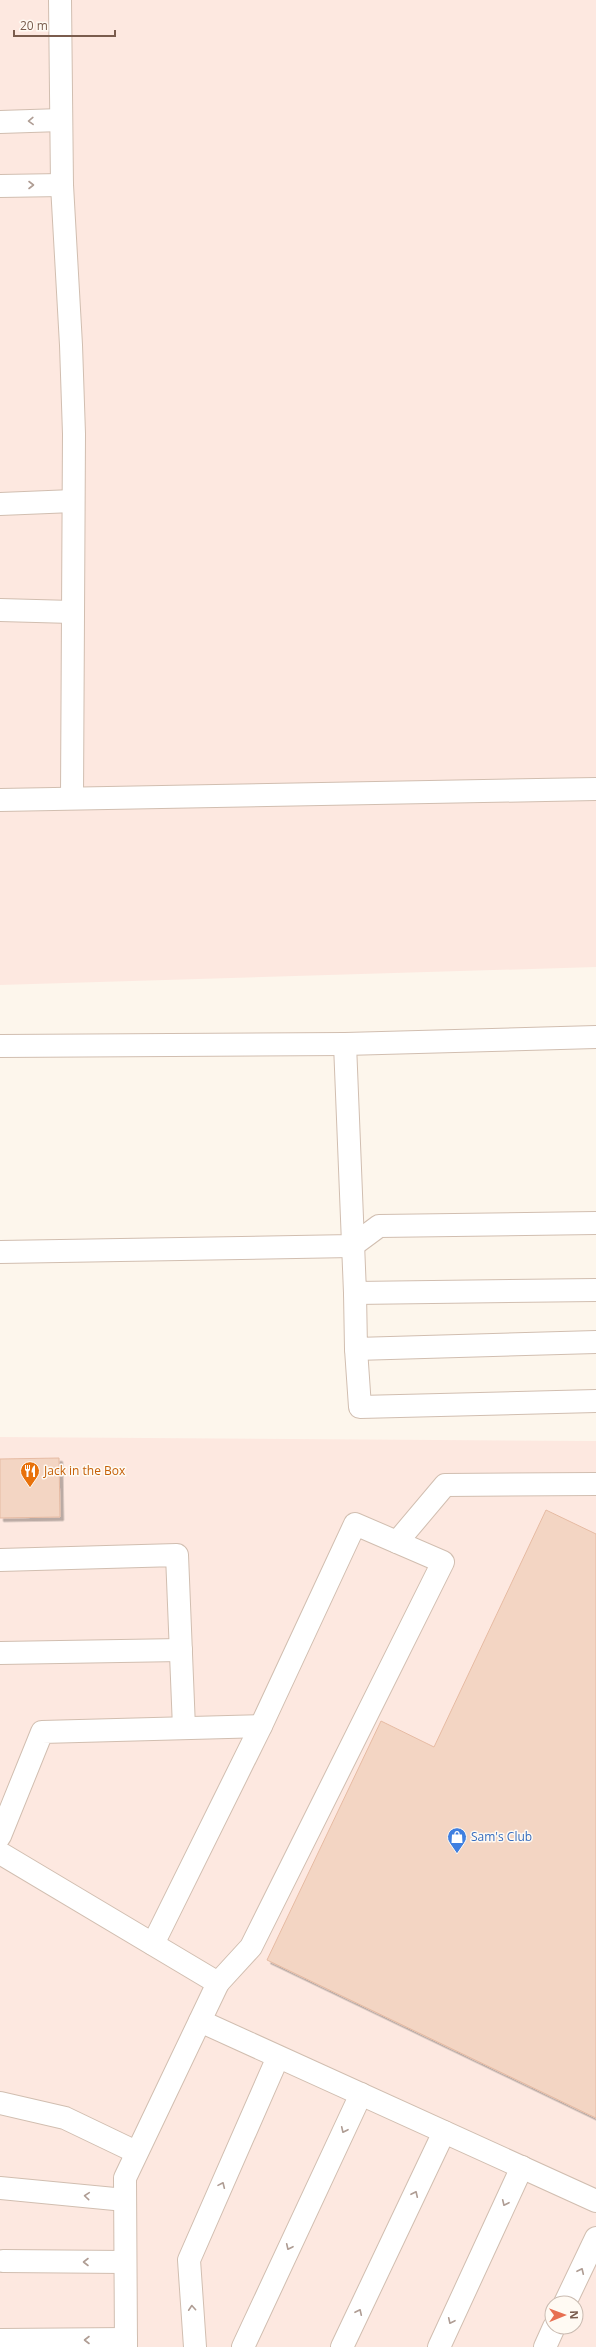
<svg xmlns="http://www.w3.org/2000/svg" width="596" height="2347" font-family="'Open Sans',sans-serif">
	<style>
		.commercial { fill: #fde8e0; fill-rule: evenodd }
		.building { fill: #f3d5c3; stroke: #e6bba3; filter: url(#shadow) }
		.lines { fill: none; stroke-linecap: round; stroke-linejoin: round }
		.minor-casing { stroke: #d1beb0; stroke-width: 24 }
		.minor { stroke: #fff; stroke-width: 22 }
		.oneway { stroke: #af9d94 }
		.labels { text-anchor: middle; stroke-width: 3; stroke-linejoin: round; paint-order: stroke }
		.food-label { font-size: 12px; fill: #c56008; stroke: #fffaf3; text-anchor: start }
		.shop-label { font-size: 12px; fill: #366cbe; stroke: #fffaf3; text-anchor: start }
	</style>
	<defs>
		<filter id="shadow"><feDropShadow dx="3.5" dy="3.5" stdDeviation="0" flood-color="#0004"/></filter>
	</defs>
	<rect width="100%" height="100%" fill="#fdf6ec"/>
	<g class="commercial">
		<polygon points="0,0 596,0 596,967 0,985"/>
		<path d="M0 1437 596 1441V2347H0ZM552 2303H576V2327H552Z"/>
	</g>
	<g class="building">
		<polygon points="59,1458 60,1517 0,1518 0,1459"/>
		<polygon points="546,1510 596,1534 596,2118 267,1960 381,1721 434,1747"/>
	</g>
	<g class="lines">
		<g class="minor-casing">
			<g id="minor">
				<polyline points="60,0 62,185 71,345 74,434 72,797"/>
				<polyline points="0,122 61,120"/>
				<polyline points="0,186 62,185"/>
				<polyline points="0,504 73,501"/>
				<polyline points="0,610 72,612"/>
				<polyline points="0,800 596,789"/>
				<polyline points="596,1037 345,1044 355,1293 596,1290"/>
				<polyline points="0,1046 345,1044"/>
				<polyline points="0,1252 352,1246 379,1226 596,1223"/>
				<polyline points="355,1293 356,1349 596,1342"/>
				<polyline points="356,1349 360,1407 596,1401"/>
				<polyline points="397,1542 445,1485 596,1484"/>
				<polyline points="0,1560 177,1555 184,1728"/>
				<polyline points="0,1653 181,1650"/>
				<polyline points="0,1836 42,1732 261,1726"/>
				<polyline points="0,1853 218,1983 125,2178 126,2347"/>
				<polyline points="153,1944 261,1726 355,1524 443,1562 251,1947 218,1983"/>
				<polyline points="200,2021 596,2201"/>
				<polyline points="0,2103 65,2118 136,2152"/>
				<polyline points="0,2188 125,2200"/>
				<polyline points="3,2261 125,2262"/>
				<polyline points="565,2303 596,2238"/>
				<polyline points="1,2340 126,2339"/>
				<polyline points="195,2347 189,2260 278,2057"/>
				<polyline points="243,2347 361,2094"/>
				<polyline points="342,2347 444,2132"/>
				<polyline points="439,2347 522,2167"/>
				<polyline points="545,2347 554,2327"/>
			</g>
		</g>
		<use href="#minor" class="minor"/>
	</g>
	<defs><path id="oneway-chevron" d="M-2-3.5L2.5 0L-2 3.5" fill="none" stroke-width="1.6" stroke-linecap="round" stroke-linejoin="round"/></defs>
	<g class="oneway">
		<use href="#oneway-chevron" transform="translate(31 121) rotate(178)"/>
		<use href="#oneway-chevron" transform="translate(31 185)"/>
		<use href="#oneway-chevron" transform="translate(344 2130) rotate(115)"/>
		<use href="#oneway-chevron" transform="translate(222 2185) rotate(-66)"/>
		<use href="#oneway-chevron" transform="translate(415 2194) rotate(-65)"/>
		<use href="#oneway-chevron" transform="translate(87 2196) rotate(-175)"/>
		<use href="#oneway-chevron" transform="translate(505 2203) rotate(115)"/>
		<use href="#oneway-chevron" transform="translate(289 2247) rotate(115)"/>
		<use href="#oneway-chevron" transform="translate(86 2262) rotate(-180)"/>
		<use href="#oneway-chevron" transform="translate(581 2271) rotate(-65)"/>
		<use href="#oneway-chevron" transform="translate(192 2308) rotate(-94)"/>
		<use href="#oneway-chevron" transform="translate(359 2312) rotate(-65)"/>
		<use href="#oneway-chevron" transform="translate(451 2321) rotate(115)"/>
		<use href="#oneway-chevron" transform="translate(87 2340) rotate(180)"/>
	</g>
	<defs>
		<g id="restaurant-pin" transform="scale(1)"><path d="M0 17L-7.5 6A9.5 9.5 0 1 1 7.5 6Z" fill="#e8710a" stroke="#fffaf3"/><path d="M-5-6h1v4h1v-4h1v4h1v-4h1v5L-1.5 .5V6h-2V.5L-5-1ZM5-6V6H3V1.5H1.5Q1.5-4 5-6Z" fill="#fff"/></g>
		<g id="shop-pin" transform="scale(1)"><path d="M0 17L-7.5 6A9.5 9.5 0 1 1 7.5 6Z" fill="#3f7fe0" stroke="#fffaf3"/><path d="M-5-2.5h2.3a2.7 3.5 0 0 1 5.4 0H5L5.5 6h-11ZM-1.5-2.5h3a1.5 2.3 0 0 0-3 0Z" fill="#fff"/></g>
	</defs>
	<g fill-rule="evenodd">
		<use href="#restaurant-pin" x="30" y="1471"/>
		<use href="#shop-pin" x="457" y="1837"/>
	</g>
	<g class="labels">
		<g class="food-label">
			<text x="44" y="1475">Jack in the Box</text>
		</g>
		<g class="shop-label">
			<text x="471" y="1841">Sam's Club</text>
		</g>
	</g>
	<g transform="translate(564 2315) rotate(89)"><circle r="19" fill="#fffaf3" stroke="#cabbb1"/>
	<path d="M0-3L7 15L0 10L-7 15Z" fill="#e76f51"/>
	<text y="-6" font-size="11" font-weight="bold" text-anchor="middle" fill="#7a5c4d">N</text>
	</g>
	<path d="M14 30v6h101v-6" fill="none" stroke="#7a5c4d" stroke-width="2"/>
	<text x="20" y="30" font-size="12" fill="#7a5c4d" stroke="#fffaf3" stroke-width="3" paint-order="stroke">20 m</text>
</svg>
